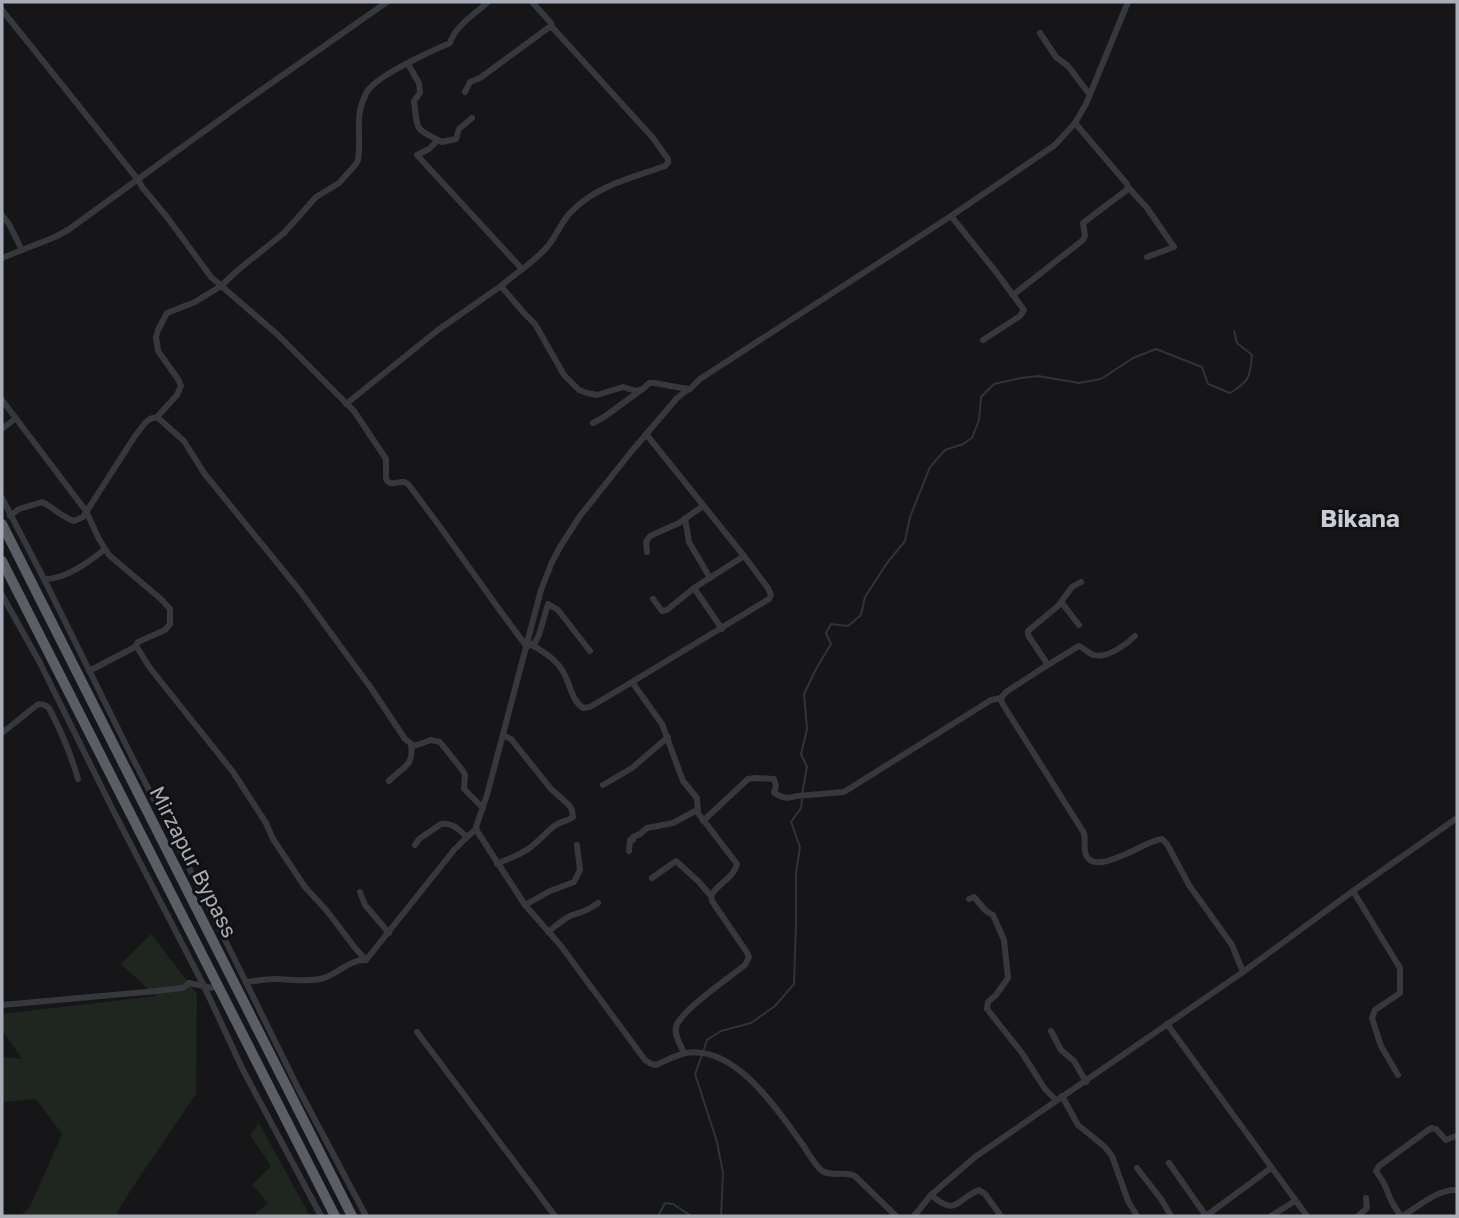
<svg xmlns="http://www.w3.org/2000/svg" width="1459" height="1218" font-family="'Golos Text',sans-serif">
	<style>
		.green { fill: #1e261f }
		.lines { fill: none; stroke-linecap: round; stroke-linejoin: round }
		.stream { stroke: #2c353c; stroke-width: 2 }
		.minor { stroke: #37383d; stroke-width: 6 }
		.trunk { stroke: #5b5e65; stroke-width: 10 }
		.labels { text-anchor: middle; stroke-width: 6; stroke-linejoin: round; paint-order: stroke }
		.street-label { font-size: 21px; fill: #a8adb8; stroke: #111113 }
		.quarter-label { font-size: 24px; font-weight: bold; fill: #c9ccd4; stroke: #111113 }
	</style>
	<rect width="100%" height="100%" fill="#161618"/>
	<g class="green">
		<polygon points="151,934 197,994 196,1094 132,1188 115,1216 20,1216 30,1207 62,1134 36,1099 2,1102 2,1057 22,1059 2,1030 2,1014 156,996 121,964"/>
		<polygon points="259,1123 310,1216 252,1216 268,1203 252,1185 271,1166 250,1135"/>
	</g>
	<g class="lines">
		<g class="stream">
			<path d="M802 794 807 767 801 754 807 729 804 694 816 669 831 644 826 633 831 624 848 626 861 615 865 597 887 563 905 541 910 517 930 467 945 450 963 444 972 438 979 420 981 397 994 384 1021 378 1038 376 1079 383 1101 379 1133 358 1156 349 1202 367 1208 384 1230 393C1250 381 1250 377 1252 355L1237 343 1234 331"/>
			<polyline points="704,1049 707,1040 721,1031 751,1023 775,1006 794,984 796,924 796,873 800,847 791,822 801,808 802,800"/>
			<polyline points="702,1055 695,1074 717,1142 723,1173 721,1216"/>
			<polyline points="658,1216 665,1203 673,1204 691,1216"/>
		</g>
		<g class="minor">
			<path d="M2 10 139 181 142 187 167 217 211 277 278 335 354 411 386 459V479C391 487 397 481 404 482L408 484C449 537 486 593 527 647"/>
			<polyline points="1040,33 1056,57 1068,66 1090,95"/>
			<path d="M408 64 419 83 420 93 414 101C418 132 414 128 442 142L456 139 459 129 472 118"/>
			<polyline points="465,92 470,82 480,78 548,28 552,27 551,23 532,2"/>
			<polyline points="438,140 429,149 417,155 522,269"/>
			<polyline points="1128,187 1147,208 1174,247 1147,257"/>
			<polyline points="2,215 9,224 22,250"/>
			<polyline points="951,216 996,272 1024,310 1020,316 983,340"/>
			<polyline points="2,258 55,237 68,230 243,103 387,2"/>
			<path d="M501 286C516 273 534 262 547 247 557 236 561 221 572 211 598 185 632 178 665 166L668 163V159L653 138 552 27"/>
			<polyline points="1013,295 1083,240 1085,236 1083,223 1128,189 1127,184 1075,123"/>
			<polyline points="2,400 86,511 99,539 109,555 162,600 170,609 170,624 165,630 138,642 136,645 138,649 150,668 233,772 266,823 273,839 305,887 327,911 355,948 366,960"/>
			<polyline points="346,404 438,330 501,286 523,312 535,324 564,375 579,390 587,393 597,395 623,387 636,391 643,389 649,383 654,383 688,389"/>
			<polyline points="157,417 184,441 204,473 300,591 371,688 405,739 414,746 431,740 440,742 463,771 465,775 464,789 483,808"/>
			<polyline points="593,423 604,417 641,390"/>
			<polyline points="2,429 16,418"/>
			<polyline points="2,498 44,579 130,753 202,893 298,1088 366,1216"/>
			<path d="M10 516 19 509 42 502C54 508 62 517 74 521L83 517 135 436 145 423 150 419 157 417 177 395 181 386 178 379 158 351 156 337 158 330 167 313 195 302 221 286 238 270 284 233 316 197 339 183 356 164 358 160C361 143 357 126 360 110 362 103 364 95 369 89 381 74 431 51 450 43 455 26 476 13 488 2"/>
			<polyline points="685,518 689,542 710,578"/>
			<polyline points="647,552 646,542 650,536 679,523 703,506"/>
			<path d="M44 579C65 580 89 562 105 549"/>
			<path d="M1081 582 1072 587 1058 606 1028 631V635L1046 662V666L1006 692 1001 698 1002 703 1084 833C1086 840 1083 848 1086 855 1095 878 1148 839 1162 839L1167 844 1189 885 1232 945 1243 972"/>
			<polyline points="2,595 39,661 114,812 204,986 243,1070 321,1216"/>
			<polyline points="653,599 662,611 667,610 694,588"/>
			<polyline points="1061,603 1062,603 1079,625"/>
			<polyline points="722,629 694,588 744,556"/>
			<path d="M527 642C539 649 555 658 562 670 570 682 571 700 583 708L590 707 632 682 662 724 683 781 697 798 698 813 737 864C734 878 717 884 711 896L712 901 746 951 749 957 745 965C730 977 680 1011 676 1027 674 1036 681 1045 684 1053"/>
			<polyline points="533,646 539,635 548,604 558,610 590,651"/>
			<path d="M1046 666 1079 646C1084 648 1089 654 1094 655 1107 659 1127 644 1135 636"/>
			<polyline points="89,671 137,646"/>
			<polyline points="632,682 769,599 771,595 768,588 744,556 646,434"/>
			<path d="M2 733 37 705C42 703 45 705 49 708 61 731 71 754 78 779"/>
			<path d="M389 781C403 766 414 767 411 745"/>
			<polyline points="603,785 632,768 668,737"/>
			<path d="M703 821 748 779 756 778 774 779 776 786 774 793C782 798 788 799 797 796L844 792 991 700 1001 698"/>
			<path d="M415 845 419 839 441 824C452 822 459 830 467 837"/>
			<polyline points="629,851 630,840 633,840 633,837 640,834 647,828 673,823 697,810"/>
			<path d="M497 864C505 860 515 857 523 852 535 846 543 835 553 827 560 821 567 822 573 817L572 810 569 805 551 789 511 739 503 735"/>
			<polyline points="652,878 676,861 699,882 711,896"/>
			<polyline points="1353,891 1400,968 1400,993 1375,1010 1372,1018 1381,1046 1398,1075"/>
			<polyline points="360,892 365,905 389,933"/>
			<polyline points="969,899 974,897 986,911 993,915 1004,940 1008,978 996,995 988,1002 987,1009 1022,1053 1045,1089 1056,1100"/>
			<polyline points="525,905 550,891 574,882 580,870 577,845"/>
			<path d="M548 932C556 926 563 919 572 915 585 911 586 911 598 903"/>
			<path d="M246 982C256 981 265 979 275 979 290 979 305 982 320 979 337 976 348 959 366 960L454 850 467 837 476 829"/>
			<polyline points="2,1005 146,992 183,988 189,983 212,988"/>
			<polyline points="1167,1024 1307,1216"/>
			<polyline points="1051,1031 1061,1050 1074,1061 1086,1082"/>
			<polyline points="417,1032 555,1216"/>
			<polyline points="1062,1096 1078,1125 1105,1147 1112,1156 1128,1201 1137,1216"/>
			<polyline points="1169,1163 1206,1216"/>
			<polyline points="1137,1168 1161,1199 1171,1216"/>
			<path d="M931 1195C957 1217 955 1200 979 1190L985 1194 1001 1216"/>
			<path d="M896 1216 855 1176C844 1171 833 1177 822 1171 814 1164 809 1154 803 1145 778 1111 736 1045 686 1053 675 1055 666 1061 656 1065L651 1064 645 1060 561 946 525 905 477 831 476 827 487 795 541 590 552 562 560 547 580 516 631 452 677 398 686 391 690 389 700 379 951 216 1055 145 1075 123 1086 104 1128 2"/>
			<polyline points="914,1216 931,1195 975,1157 1243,972 1353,891 1457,818"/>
			<polyline points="1206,1216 1271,1168"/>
			<polyline points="1271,1216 1295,1201"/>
			<polyline points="1358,1216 1367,1208 1366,1198"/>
			<path d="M1401 1216C1393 1205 1391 1201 1386 1188 1384 1182 1379 1176 1376 1171L1379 1166 1431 1128 1436 1129 1446 1140 1456 1136"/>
			<path d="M1403 1216C1419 1206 1438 1189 1457 1190"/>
		</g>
		<g class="trunk">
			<polyline points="2,524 352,1216"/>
			<polyline points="2,561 335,1216"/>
		</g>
	</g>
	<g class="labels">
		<g class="street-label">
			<text transform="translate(193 862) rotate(63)" y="7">Mirzapur Bypass</text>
		</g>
		<g class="quarter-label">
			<text x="1360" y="527">Bikana</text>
		</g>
	</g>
	<rect width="1459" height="1218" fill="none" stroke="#a8adb8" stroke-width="7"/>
</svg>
